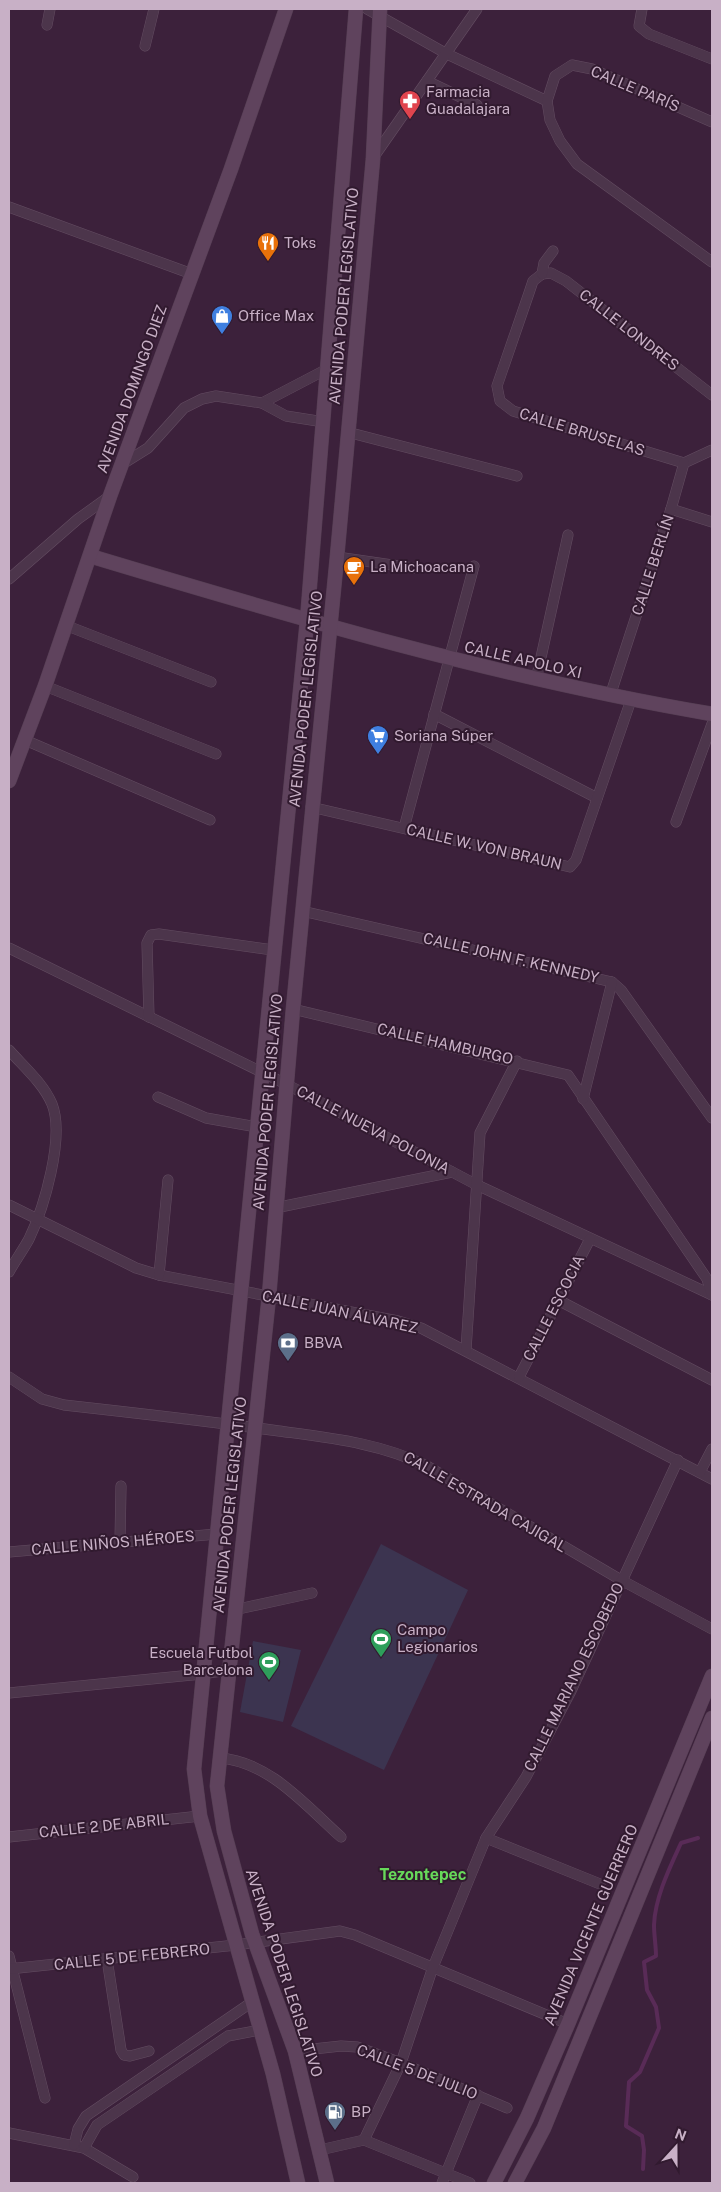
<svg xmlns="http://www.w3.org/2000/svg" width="721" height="2192" font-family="'Public Sans',sans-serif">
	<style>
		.green { fill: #3c3450 }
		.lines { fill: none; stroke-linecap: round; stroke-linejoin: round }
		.stream { stroke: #592b57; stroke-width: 4 }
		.street-casing { stroke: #644d62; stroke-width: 11 }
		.secondary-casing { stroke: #553e53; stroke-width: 15 }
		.street { stroke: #4c354b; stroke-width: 10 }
		.secondary { stroke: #5f435d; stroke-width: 14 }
		.labels { text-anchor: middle; stroke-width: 4; stroke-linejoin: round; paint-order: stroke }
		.street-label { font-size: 15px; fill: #c8b0c6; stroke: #311a2f }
		.poi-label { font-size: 15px; fill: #c8b0c6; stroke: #311a2f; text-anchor: start }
		.neighbourhood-label { font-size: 16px; font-weight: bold; fill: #67d95a; stroke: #311a2f }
	</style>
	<rect width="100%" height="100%" fill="#3c213b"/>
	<g class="green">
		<polygon points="381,1544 468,1590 384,1770 291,1726"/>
		<polygon points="253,1641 301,1650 283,1722 240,1712"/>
	</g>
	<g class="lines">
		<path class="stream" d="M643 2169 644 2150 642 2136 626 2126 629 2082 640 2072 659 2028 656 2007 647 1990 644 1962 656 1956C656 1946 654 1935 654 1925 655 1897 670 1867 681 1843L698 1838"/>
		<g class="street-casing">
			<g id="street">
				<polyline points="367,9 447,54 547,101"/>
				<polyline points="642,9 639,26 649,34 712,59"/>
				<polyline points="47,25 50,9"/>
				<polyline points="145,46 154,9"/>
				<polyline points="427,81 477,105"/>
				<polyline points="712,122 592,69 572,65 555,76 547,101 550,120 560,141 577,164 712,262"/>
				<polyline points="373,158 477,9"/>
				<polyline points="9,207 192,274"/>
				<polyline points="542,274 533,281 529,293 497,386 500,401 513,411 684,463"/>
				<polyline points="542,274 551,273 566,281 712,395"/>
				<polyline points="542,274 544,263 553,251"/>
				<polyline points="262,403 329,368"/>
				<polyline points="347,432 517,476"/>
				<polyline points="124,463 148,448 184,408 202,399 216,396 262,403 286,416 324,422"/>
				<polyline points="684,463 712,450"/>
				<polyline points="671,509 712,522"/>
				<polyline points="337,557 413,568"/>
				<polyline points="9,579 78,519 110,496"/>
				<polyline points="65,625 211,682"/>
				<polyline points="536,680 568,535"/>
				<polyline points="45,686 216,754"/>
				<polyline points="610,696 671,509 684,463"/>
				<polyline points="434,714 597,798"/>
				<polyline points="25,740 210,820"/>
				<polyline points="311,807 570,867 576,860 631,700"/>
				<polyline points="676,822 712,724"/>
				<polyline points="404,828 474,566"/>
				<polyline points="302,911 612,982 621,990 712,1118"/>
				<polyline points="9,948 286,1084 475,1184 712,1295"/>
				<polyline points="293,1009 568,1075 707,1279 712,1295"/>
				<polyline points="149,1017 147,943 151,935 159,934 273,950"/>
				<path d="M9 1050C24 1067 43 1083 52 1104 65 1137 44 1208 29 1239 23 1250 15 1261 9 1272"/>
				<polyline points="158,1097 206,1118 257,1127"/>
				<polyline points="583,1099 612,982"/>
				<polyline points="9,1205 136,1268 159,1275 398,1321 421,1328 712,1479"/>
				<polyline points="275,1208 452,1172"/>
				<polyline points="159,1275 168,1180"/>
				<polyline points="558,1300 712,1380"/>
				<polyline points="466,1350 480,1133 517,1061"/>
				<path d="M9 1377 42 1399 64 1405C136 1413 208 1421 279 1431 331 1438 380 1443 427 1466L621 1580 712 1629"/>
				<polyline points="519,1377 590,1239"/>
				<polyline points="700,1472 712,1449"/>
				<polyline points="120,1542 121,1486"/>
				<polyline points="9,1552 217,1534"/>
				<polyline points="234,1610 312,1593"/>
				<polyline points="9,1693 202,1674 228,1670"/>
				<path d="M219 1758C269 1761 306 1806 341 1837"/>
				<polyline points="9,1837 200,1816"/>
				<polyline points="486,1838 600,1884"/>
				<polyline points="9,1956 45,2098"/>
				<polyline points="107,1959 121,2050 124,2055 130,2056 149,2051"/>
				<polyline points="9,1969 236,1945 340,1931 355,1935 568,2024"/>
				<polyline points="295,2051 341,2046 357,2047 401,2063 507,2108"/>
				<polyline points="9,2133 84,2148 133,2177"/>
				<polyline points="364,2140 401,2063 433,1967 486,1838 526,1777 571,1691 678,1460"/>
				<polyline points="74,2145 78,2129 86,2116 252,2002"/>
				<polyline points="84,2148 97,2125 228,2036 260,2030"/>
				<polyline points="320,2150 364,2140 470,2183"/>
				<polyline points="442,2183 478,2095"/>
			</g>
		</g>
		<g class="secondary-casing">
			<g id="secondary">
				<path d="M90 556C296 618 500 678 712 714"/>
				<polyline points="9,781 45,686 110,496 231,169 286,9"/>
				<polyline points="298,2183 273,2074 200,1816 194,1769 307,621 356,9"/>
				<polyline points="327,2183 295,2051 252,1934 224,1831 217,1786 269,1296 293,1009 337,557 373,159 380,9"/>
				<polyline points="494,2183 527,2118 568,2024 712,1676"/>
				<polyline points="515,2183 544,2128 712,1718"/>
			</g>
		</g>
		<use href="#street" class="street"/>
		<use href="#secondary" class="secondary"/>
	</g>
	<defs>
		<g id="pharmacy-pin" transform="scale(1.125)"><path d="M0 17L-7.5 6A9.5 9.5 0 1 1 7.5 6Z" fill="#e0444e" stroke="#311a2f"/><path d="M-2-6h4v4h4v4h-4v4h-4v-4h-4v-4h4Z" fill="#fff"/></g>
		<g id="restaurant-pin" transform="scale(1.125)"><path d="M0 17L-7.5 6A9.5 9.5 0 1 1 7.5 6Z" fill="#e8710a" stroke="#311a2f"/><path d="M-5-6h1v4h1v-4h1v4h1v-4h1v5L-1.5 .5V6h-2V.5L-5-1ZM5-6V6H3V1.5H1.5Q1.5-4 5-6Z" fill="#fff"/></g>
		<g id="shop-pin" transform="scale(1.125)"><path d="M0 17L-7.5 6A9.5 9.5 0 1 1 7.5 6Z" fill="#3f7fe0" stroke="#311a2f"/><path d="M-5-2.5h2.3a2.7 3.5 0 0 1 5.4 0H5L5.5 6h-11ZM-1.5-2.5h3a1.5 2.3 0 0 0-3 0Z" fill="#fff"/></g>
		<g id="cafe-pin" transform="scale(1.125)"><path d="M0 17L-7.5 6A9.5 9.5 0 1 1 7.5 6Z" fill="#e8710a" stroke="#311a2f"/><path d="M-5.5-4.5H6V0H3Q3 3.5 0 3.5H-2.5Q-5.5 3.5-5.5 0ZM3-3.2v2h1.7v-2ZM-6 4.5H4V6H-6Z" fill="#fff"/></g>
		<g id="supermarket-pin" transform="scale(1.125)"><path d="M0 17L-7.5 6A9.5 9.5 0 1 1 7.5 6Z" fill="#3f7fe0" stroke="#311a2f"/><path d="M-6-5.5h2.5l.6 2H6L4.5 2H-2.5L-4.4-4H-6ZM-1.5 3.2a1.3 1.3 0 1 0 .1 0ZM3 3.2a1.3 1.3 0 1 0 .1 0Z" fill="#fff"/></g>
		<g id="bank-pin" transform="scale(1.125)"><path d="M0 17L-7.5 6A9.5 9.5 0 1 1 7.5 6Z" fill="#5c6f8a" stroke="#311a2f"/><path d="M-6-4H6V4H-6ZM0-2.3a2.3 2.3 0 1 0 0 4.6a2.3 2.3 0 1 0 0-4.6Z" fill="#fff"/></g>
		<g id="stadium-pin" transform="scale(1.125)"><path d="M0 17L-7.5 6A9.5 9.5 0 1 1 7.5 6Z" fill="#2e9e5b" stroke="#311a2f"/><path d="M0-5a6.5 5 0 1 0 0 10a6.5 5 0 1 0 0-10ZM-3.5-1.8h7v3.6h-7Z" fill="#fff"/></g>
		<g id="fuel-pin" transform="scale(1.125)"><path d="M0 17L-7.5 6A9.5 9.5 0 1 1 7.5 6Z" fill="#5c6f8a" stroke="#311a2f"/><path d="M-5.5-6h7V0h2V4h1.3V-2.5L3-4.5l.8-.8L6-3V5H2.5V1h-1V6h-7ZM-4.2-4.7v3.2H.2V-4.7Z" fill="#fff"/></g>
	</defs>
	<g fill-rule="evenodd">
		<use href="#pharmacy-pin" x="410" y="101"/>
		<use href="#restaurant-pin" x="268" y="243"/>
		<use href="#shop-pin" x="222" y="316"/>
		<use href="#cafe-pin" x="354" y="567"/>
		<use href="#supermarket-pin" x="378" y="736"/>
		<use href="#bank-pin" x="288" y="1343"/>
		<use href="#stadium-pin" x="381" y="1639"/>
		<use href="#stadium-pin" x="269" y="1662"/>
		<use href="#fuel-pin" x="335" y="2112"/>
	</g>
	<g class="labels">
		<g class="street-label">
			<text transform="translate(635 89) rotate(23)" y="5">CALLE PARÍS</text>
			<text transform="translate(344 296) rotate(-85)" y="5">AVENIDA PODER LEGISLATIVO</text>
			<text transform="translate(629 330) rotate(38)" y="5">CALLE LONDRES</text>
			<text transform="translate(132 389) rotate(-70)" y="5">AVENIDA DOMINGO DIEZ</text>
			<text transform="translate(582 432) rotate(17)" y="5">CALLE BRUSELAS</text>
			<text transform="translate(653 565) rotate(-72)" y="5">CALLE BERLÍN</text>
			<text transform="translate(523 660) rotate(13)" y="5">CALLE APOLO XI</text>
			<text transform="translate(306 699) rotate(-84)" y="5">AVENIDA PODER LEGISLATIVO</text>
			<text transform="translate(484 847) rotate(13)" y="5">CALLE W. VON BRAUN</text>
			<text transform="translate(511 958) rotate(13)" y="5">CALLE JOHN F. KENNEDY</text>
			<text transform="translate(445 1044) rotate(13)" y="5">CALLE HAMBURGO</text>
			<text transform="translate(268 1102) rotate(-85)" y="5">AVENIDA PODER LEGISLATIVO</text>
			<text transform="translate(373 1130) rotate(28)" y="5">CALLE NUEVA POLONIA</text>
			<text transform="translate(554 1308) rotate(-63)" y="5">CALLE ESCOCIA</text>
			<text transform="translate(340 1312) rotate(12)" y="5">CALLE JUAN ÁLVAREZ</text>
			<text transform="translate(485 1502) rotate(30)" y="5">CALLE ESTRADA CAJIGAL</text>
			<text transform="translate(230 1505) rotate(-84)" y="5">AVENIDA PODER LEGISLATIVO</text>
			<text transform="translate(113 1543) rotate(-5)" y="5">CALLE NIÑOS HÉROES</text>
			<text transform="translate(574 1677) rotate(-64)" y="5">CALLE MARIANO ESCOBEDO</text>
			<text transform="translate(104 1826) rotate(-6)" y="5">CALLE 2 DE ABRIL</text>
			<text transform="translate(591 1925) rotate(-67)" y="5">AVENIDA VICENTE GUERRERO</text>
			<text transform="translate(132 1957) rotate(-6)" y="5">CALLE 5 DE FEBRERO</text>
			<text transform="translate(284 1973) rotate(72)" y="5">AVENIDA PODER LEGISLATIVO</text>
			<text transform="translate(417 2072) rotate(21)" y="5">CALLE 5 DE JULIO</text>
		</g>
		<g class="poi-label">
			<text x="426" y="97">Farmacia<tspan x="426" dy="17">Guadalajara</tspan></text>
			<text x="284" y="248">Toks</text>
			<text x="238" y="321">Office Max</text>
			<text x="370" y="572">La Michoacana</text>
			<text x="394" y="741">Soriana Súper</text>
			<text x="304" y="1348">BBVA</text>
			<text x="397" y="1635">Campo<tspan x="397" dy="17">Legionarios</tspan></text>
			<text x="253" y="1658" text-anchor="end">Escuela Futbol<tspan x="253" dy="17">Barcelona</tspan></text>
			<text x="351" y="2117">BP</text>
		</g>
		<g class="neighbourhood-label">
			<text x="423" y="1880">Tezontepec</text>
		</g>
	</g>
	<rect width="721" height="2192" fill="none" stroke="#c8b0c6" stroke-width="20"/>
	<g transform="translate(676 2147) rotate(21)" stroke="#311a2f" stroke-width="4" paint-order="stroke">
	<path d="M0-4L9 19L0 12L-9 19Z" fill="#c8b0c6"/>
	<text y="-8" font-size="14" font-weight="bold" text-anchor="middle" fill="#c8b0c6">N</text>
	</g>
</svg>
